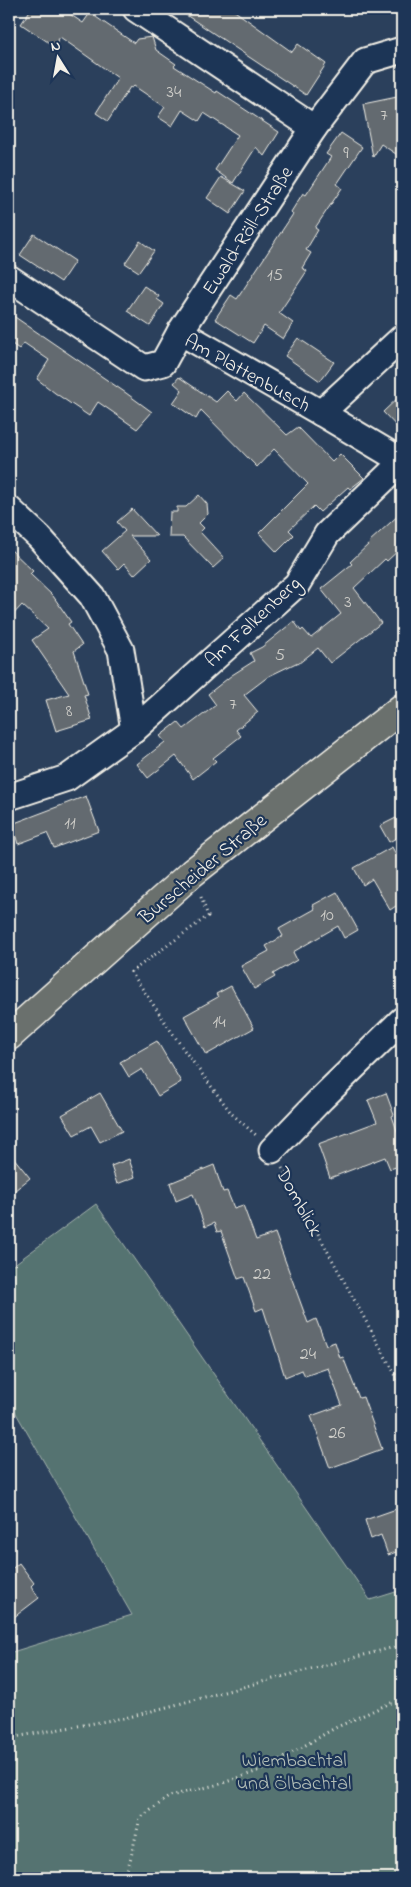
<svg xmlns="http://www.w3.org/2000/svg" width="411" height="1887" font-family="'Indie Flower',sans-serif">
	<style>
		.green { fill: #547371; stroke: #a4b2ac }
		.building { fill: #636a6f; stroke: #f4f1e8 }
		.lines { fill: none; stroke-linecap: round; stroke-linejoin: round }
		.minor-casing { stroke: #f4f1e8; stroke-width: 29 }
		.major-casing { stroke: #f4f1e8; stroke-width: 31 }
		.path { stroke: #f4f1e8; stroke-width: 3; stroke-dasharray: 1 4; stroke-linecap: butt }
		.minor { stroke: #1d3557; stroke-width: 25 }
		.major { stroke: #6a706d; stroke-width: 28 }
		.labels { text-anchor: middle; stroke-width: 4.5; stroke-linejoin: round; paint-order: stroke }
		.number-label { font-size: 18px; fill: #d0cfca }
		.street-label { font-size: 20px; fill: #f4f1e8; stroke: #1d3557 }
		.park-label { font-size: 20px; fill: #b4bfb8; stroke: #1d3557 }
	</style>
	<rect width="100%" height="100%" fill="#2b405c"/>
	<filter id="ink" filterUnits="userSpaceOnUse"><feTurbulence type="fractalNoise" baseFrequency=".02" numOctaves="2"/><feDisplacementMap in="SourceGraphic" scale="10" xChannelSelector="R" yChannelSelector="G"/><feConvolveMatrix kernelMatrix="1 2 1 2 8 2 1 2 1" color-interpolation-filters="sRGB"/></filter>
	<g filter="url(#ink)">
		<polygon class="green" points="96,1204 370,1600 402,1590 402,1878 9,1878 9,1653 132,1615 9,1401 9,1268"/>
		<g class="building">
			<polygon points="31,9 62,9 83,23 90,13 134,43 137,39 152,37 156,50 176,64 174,66 216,93 217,91 279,132 264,156 256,147 233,183 215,170 238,135 204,113 199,121 182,110 172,126 158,117 165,107 134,86 132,88 130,87 108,121 96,113 118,78 60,37 54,46 21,24"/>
			<polygon points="177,9 232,9 292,52 298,44 326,64 306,95"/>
			<polygon points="402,96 402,158 381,144 373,157 363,104"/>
			<polygon points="341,133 362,147 337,184 342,188 315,228 318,230 306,250 311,253 302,268 307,271 279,313 293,323 283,339 264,326 253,343 215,319 231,295 237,299 293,214 291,212 296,204 303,193 306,195 331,157 326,154"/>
			<polygon points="221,177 245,191 230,214 207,198"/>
			<polygon points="34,234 75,261 61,282 20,255"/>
			<polygon points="140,241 154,251 139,272 125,263"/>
			<polygon points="144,286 159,296 157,299 164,304 150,326 127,311"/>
			<polygon points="9,313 126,393 152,412 137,429 98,402 89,416 55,393 37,379 49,360 24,343 19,349 9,342"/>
			<polygon points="298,338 334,362 320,381 285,356"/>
			<polygon points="179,377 216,402 227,391 237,401 244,393 287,435 298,427 332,462 340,454 364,478 350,489 348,487 320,512 314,506 289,530 294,535 277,552 259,533 308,484 274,449 257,467 201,410 196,419 173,403 182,390 174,383"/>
			<polygon points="402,394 402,432 383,412"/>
			<polygon points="199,495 207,504 208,514 199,523 204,528 200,532 224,558 213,568 183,537 169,537 170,512 177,512 177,507 186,507"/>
			<polygon points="132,509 157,536 130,536 151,559 134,575 124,563 118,569 102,551 125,531 117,522"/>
			<polygon points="402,512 402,547 387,561 385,559 354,588 381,623 330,663 318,648 298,664 296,663 269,676 244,695 258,712 236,730 241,736 213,758 216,761 193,779 176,756 148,778 137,764 165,742 160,736 178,722 184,729 216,705 208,694 232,675 254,661 250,653 262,647 294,621 301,631 303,629 311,638 341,614 321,589 352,564 350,562 370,543 369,542"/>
			<polygon points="9,548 33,571 30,574 53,596 71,622 68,624 82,645 74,651 88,694 84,695 92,720 56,731 46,700 69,694 32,640 48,629 22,605 9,619"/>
			<polygon points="86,796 99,831 54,848 47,833 18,844 12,824"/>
			<polygon points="396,818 402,829 402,835 389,842 380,826"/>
			<polygon points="392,847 402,866 402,902 390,910 372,879 363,885 354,868"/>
			<polygon points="337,892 358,930 344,938 338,926 293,952 297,960 273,974 275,977 254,989 241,966 269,951 266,946 283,936 279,929 315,909 313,905"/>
			<polygon points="231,986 254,1028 206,1055 184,1016 218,997 216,994"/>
			<polygon points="157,1041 181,1082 158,1096 142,1069 129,1077 120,1062"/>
			<polygon points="100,1093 122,1131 100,1142 91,1126 74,1135 62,1115"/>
			<polygon points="386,1093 394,1115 392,1116 402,1145 402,1165 390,1169 385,1157 330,1178 318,1144 377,1122 368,1100"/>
			<polygon points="9,1152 30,1178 9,1195"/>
			<polygon points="129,1159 135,1177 117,1184 111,1166"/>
			<polygon points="214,1165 223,1192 227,1191 234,1208 243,1205 256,1240 275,1233 308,1323 316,1319 326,1345 335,1342 340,1358 343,1357 359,1398 363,1397 382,1449 330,1468 311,1416 342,1405 328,1368 305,1376 302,1370 285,1377 263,1308 256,1311 244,1277 238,1279 221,1231 217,1232 214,1223 205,1227 193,1194 176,1201 170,1183"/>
			<polygon points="402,1507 402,1550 388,1555 381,1535 371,1539 365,1520"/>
			<polygon points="19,1563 34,1583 31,1586 39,1598 9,1621 9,1571"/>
		</g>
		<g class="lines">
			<g class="minor-casing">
				<g id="minor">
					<polyline points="136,9 314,128"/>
					<polyline points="9,278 144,368 163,363 180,332 321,413 402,461"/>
					<polyline points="180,332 314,128 365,61 402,50"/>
					<polyline points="321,413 402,338"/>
					<polyline points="9,509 39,537 92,596 121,650 134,730"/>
					<polyline points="9,797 67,778 134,730 297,584 327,534 402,462"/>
					<polyline points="272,1150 322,1098 402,1020"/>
				</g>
			</g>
			<g class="major-casing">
				<polyline id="major" points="9,1036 192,873 402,708"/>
			</g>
			<g class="path">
				<polyline points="201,897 208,916 131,972 184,1050 232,1114 257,1136"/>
				<polyline points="282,1168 402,1387"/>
				<polyline points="9,1738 129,1717 402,1645"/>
				<polyline points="124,1878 130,1861 140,1818 170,1796 220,1784 264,1769 335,1728 388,1704 402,1700"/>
			</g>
			<use href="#minor" class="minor"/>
			<use href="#major" class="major"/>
		</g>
	</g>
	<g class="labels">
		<g class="number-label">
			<text x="174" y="97">34</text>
			<text x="384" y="120">7</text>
			<text x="346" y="158">9</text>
			<text x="275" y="280">15</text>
			<text x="348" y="607">3</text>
			<text x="280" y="660">5</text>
			<text x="233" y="709">7</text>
			<text x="69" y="716">8</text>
			<text x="70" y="828">11</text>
			<text x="327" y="920">10</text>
			<text x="219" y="1027">14</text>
			<text x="262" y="1279">22</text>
			<text x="308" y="1359">24</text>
			<text x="337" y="1438">26</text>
		</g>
		<g class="street-label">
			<text transform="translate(247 230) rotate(-57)" y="7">Ewald-Röll-Straße</text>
			<text transform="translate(248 372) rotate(29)" y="7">Am Plattenbusch</text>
			<text transform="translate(252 621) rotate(-43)" y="7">Am Falkenberg</text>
			<text transform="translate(202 868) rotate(-40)" y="7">Burscheider Straße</text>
			<text transform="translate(300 1201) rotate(61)" y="7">Domblick</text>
		</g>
		<g class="park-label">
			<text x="294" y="1766">Wiembachtal<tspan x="294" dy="23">und Ölbachtal</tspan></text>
		</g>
	</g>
	<rect width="411" height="1887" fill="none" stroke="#1d3557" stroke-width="30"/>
	<rect x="15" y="15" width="381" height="1857" fill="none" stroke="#f4f1e8" stroke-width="2" filter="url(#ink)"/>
	<g transform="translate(58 58) rotate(349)" stroke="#1d3557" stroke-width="4" paint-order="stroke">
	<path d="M0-4L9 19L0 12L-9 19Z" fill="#f4f1e8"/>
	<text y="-8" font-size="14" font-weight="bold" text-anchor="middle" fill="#f4f1e8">N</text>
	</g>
</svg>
